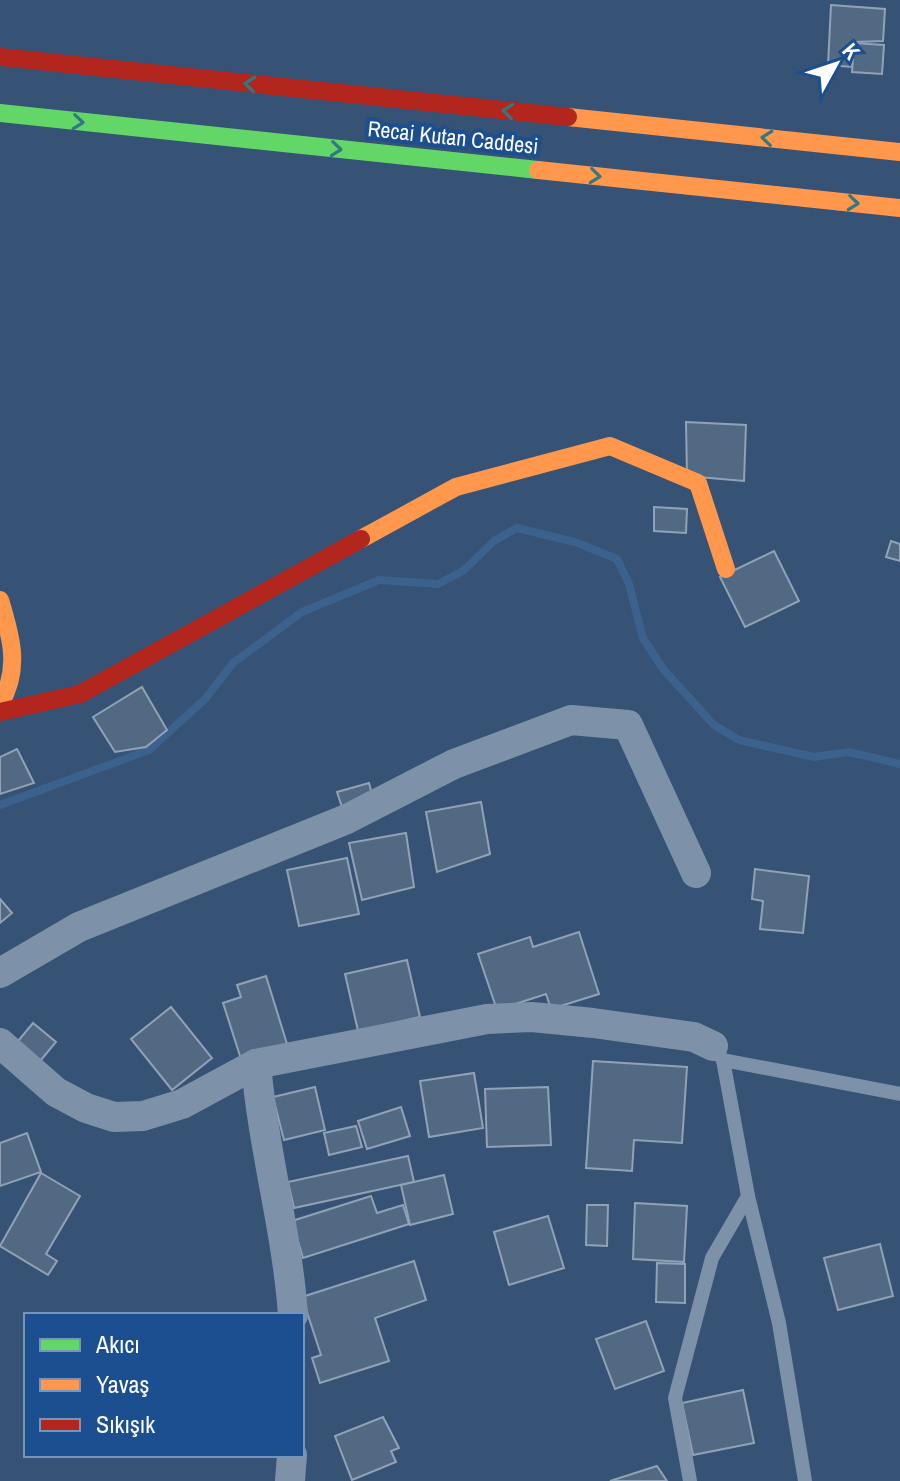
<svg xmlns="http://www.w3.org/2000/svg" width="900" height="1481" font-family="'Archivo Narrow',sans-serif">
	<style>
		.lines { fill: none; stroke-linecap: round; stroke-linejoin: round }
		.stream { stroke: #3b618d; stroke-width: 8 }
		.building { fill: #526984; stroke: #92a2b6; stroke-width: 2 }
		.lane { stroke: #7d92a8; stroke-width: 14 }
		.street { stroke: #7d92a8; stroke-width: 30 }
		.fast { stroke: #63d668; stroke-width: 18 }
		.slow { stroke: #ff974d; stroke-width: 18 }
		.jam { stroke: #b3261e; stroke-width: 18 }
		.oneway { stroke: #317883 }
		.labels { text-anchor: middle; stroke-width: 8; stroke-linejoin: round; paint-order: stroke }
		.street-label { font-size: 22px; fill: #fff; stroke: #1b4f8f }
	</style>
	<rect width="100%" height="100%" fill="#365274"/>
	<g class="lines">
		<polyline class="stream" points="0,805 149,750 205,699 233,663 302,612 379,580 438,584 463,571 494,541 517,528 575,542 617,559 629,584 643,638 663,669 714,725 739,740 814,757 849,752 900,764"/>
	</g>
	<g class="building">
		<polygon points="831,5 885,9 883,41 854,42 852,67 828,65"/>
		<polygon points="854,43 884,45 882,74 852,72"/>
		<polygon points="686,422 746,425 744,481 687,476"/>
		<polygon points="654,507 687,509 686,533 654,531"/>
		<polygon points="891,541 900,544 900,561 886,557"/>
		<polygon points="774,551 799,601 745,627 720,577"/>
		<polygon points="142,687 167,730 146,747 115,752 93,717"/>
		<polygon points="17,749 34,783 0,794 0,757"/>
		<polygon points="369,783 373,798 342,807 337,792"/>
		<polygon points="481,802 490,854 437,872 426,812"/>
		<polygon points="406,833 414,887 362,900 349,843"/>
		<polygon points="347,858 359,914 299,926 287,870"/>
		<polygon points="755,869 809,876 803,933 760,929 763,901 752,899"/>
		<polygon points="0,899 12,913 0,923"/>
		<polygon points="579,932 599,994 551,1009 546,994 497,1010 478,954 530,937 533,947"/>
		<polygon points="407,960 420,1017 358,1031 345,974"/>
		<polygon points="266,976 287,1044 241,1059 223,1003 241,997 237,985"/>
		<polygon points="171,1007 212,1058 172,1090 131,1039"/>
		<polygon points="33,1023 56,1042 36,1066 13,1047"/>
		<polygon points="593,1061 687,1067 682,1143 634,1140 632,1171 586,1168"/>
		<polygon points="474,1073 483,1128 429,1137 420,1081"/>
		<polygon points="315,1087 325,1130 284,1140 273,1097"/>
		<polygon points="548,1087 551,1145 487,1147 485,1089"/>
		<polygon points="401,1107 410,1136 367,1149 358,1121"/>
		<polygon points="356,1126 362,1147 329,1155 324,1133"/>
		<polygon points="27,1133 41,1172 0,1186 0,1143"/>
		<polygon points="408,1156 414,1182 294,1208 288,1182"/>
		<polygon points="41,1173 80,1196 46,1254 57,1261 48,1275 0,1246"/>
		<polygon points="444,1175 453,1214 410,1225 401,1185"/>
		<polygon points="371,1196 377,1213 403,1205 409,1224 303,1258 292,1221"/>
		<polygon points="635,1203 687,1206 684,1262 633,1259"/>
		<polygon points="587,1205 608,1205 607,1246 586,1245"/>
		<polygon points="548,1216 564,1268 509,1285 494,1232"/>
		<polygon points="880,1244 893,1296 838,1310 824,1258"/>
		<polygon points="414,1261 426,1300 375,1318 389,1361 320,1383 312,1358 321,1355 302,1297"/>
		<polygon points="657,1263 685,1264 685,1303 656,1302"/>
		<polygon points="646,1321 664,1371 615,1389 596,1339"/>
		<polygon points="743,1390 754,1443 693,1455 682,1403"/>
		<polygon points="383,1417 399,1448 391,1451 396,1462 352,1480 335,1436"/>
		<polygon points="657,1466 667,1481 610,1481"/>
	</g>
	<g class="lines">
		<g class="lane">
			<polyline points="723,1060 900,1094"/>
			<polyline points="748,1196 779,1323 805,1481"/>
			<polyline points="690,1481 675,1398 712,1258 748,1196 723,1060 713,1046"/>
		</g>
		<g class="street">
			<polyline points="0,973 79,927 347,819 454,764 571,720 628,725 696,873"/>
			<polyline points="0,1043 56,1092 86,1108 114,1117 143,1116 182,1104 256,1064 487,1019 532,1017 593,1023 694,1037 713,1046"/>
			<path d="M256 1064C263 1149 287 1230 293 1315"/>
			<polyline points="290,1481 292,1455"/>
		</g>
		<polyline class="fast" points="0,113 538,170"/>
		<g class="slow">
			<polyline points="568,117 900,152"/>
			<polyline points="538,170 900,208"/>
			<polyline points="361,539 456,487 610,446 698,483 726,569"/>
			<path d="M0 600C11 636 21 669 0 704"/>
		</g>
		<g class="jam">
			<polyline points="0,57 568,117"/>
			<polyline points="0,712 80,694 361,539"/>
		</g>
	</g>
	<defs><path id="oneway-chevron" d="M-2-3.5L2.5 0L-2 3.5" fill="none" stroke-width="1.6" stroke-linecap="round" stroke-linejoin="round" transform="scale(2)"/></defs>
	<g class="oneway">
		<use href="#oneway-chevron" transform="translate(250 84) rotate(-174)"/>
		<use href="#oneway-chevron" transform="translate(508 111) rotate(-174)"/>
		<use href="#oneway-chevron" transform="translate(78 122) rotate(6)"/>
		<use href="#oneway-chevron" transform="translate(767 138) rotate(-174)"/>
		<use href="#oneway-chevron" transform="translate(336 149) rotate(6)"/>
		<use href="#oneway-chevron" transform="translate(595 176) rotate(6)"/>
		<use href="#oneway-chevron" transform="translate(853 203) rotate(6)"/>
	</g>
	<g class="labels">
		<g class="street-label">
			<text transform="translate(453 137) rotate(6)" y="8">Recai Kutan Caddesi</text>
		</g>
	</g>
	<rect x="24" y="1313" width="280" height="144" fill="#1b4f8f" stroke="#7695bc" stroke-width="2"/>
	<rect x="40" y="1339" width="40" height="12" fill="#63d668" stroke="#7695bc" stroke-width="2"/>
	<text x="96" y="1353" font-size="24" fill="#ffffff">Akıcı</text>
	<rect x="40" y="1379" width="40" height="12" fill="#ff974d" stroke="#7695bc" stroke-width="2"/>
	<text x="96" y="1393" font-size="24" fill="#ffffff">Yavaş</text>
	<rect x="40" y="1419" width="40" height="12" fill="#b3261e" stroke="#7695bc" stroke-width="2"/>
	<text x="96" y="1433" font-size="24" fill="#ffffff">Sıkışık</text>
	<g transform="translate(836 64) rotate(50)" stroke="#1b4f8f" stroke-width="6" paint-order="stroke">
	<path d="M0-6L14 30L0 20L-14 30Z" fill="#ffffff"/>
	<text y="-12" font-size="22" font-weight="bold" text-anchor="middle" fill="#ffffff">K</text>
	</g>
</svg>
